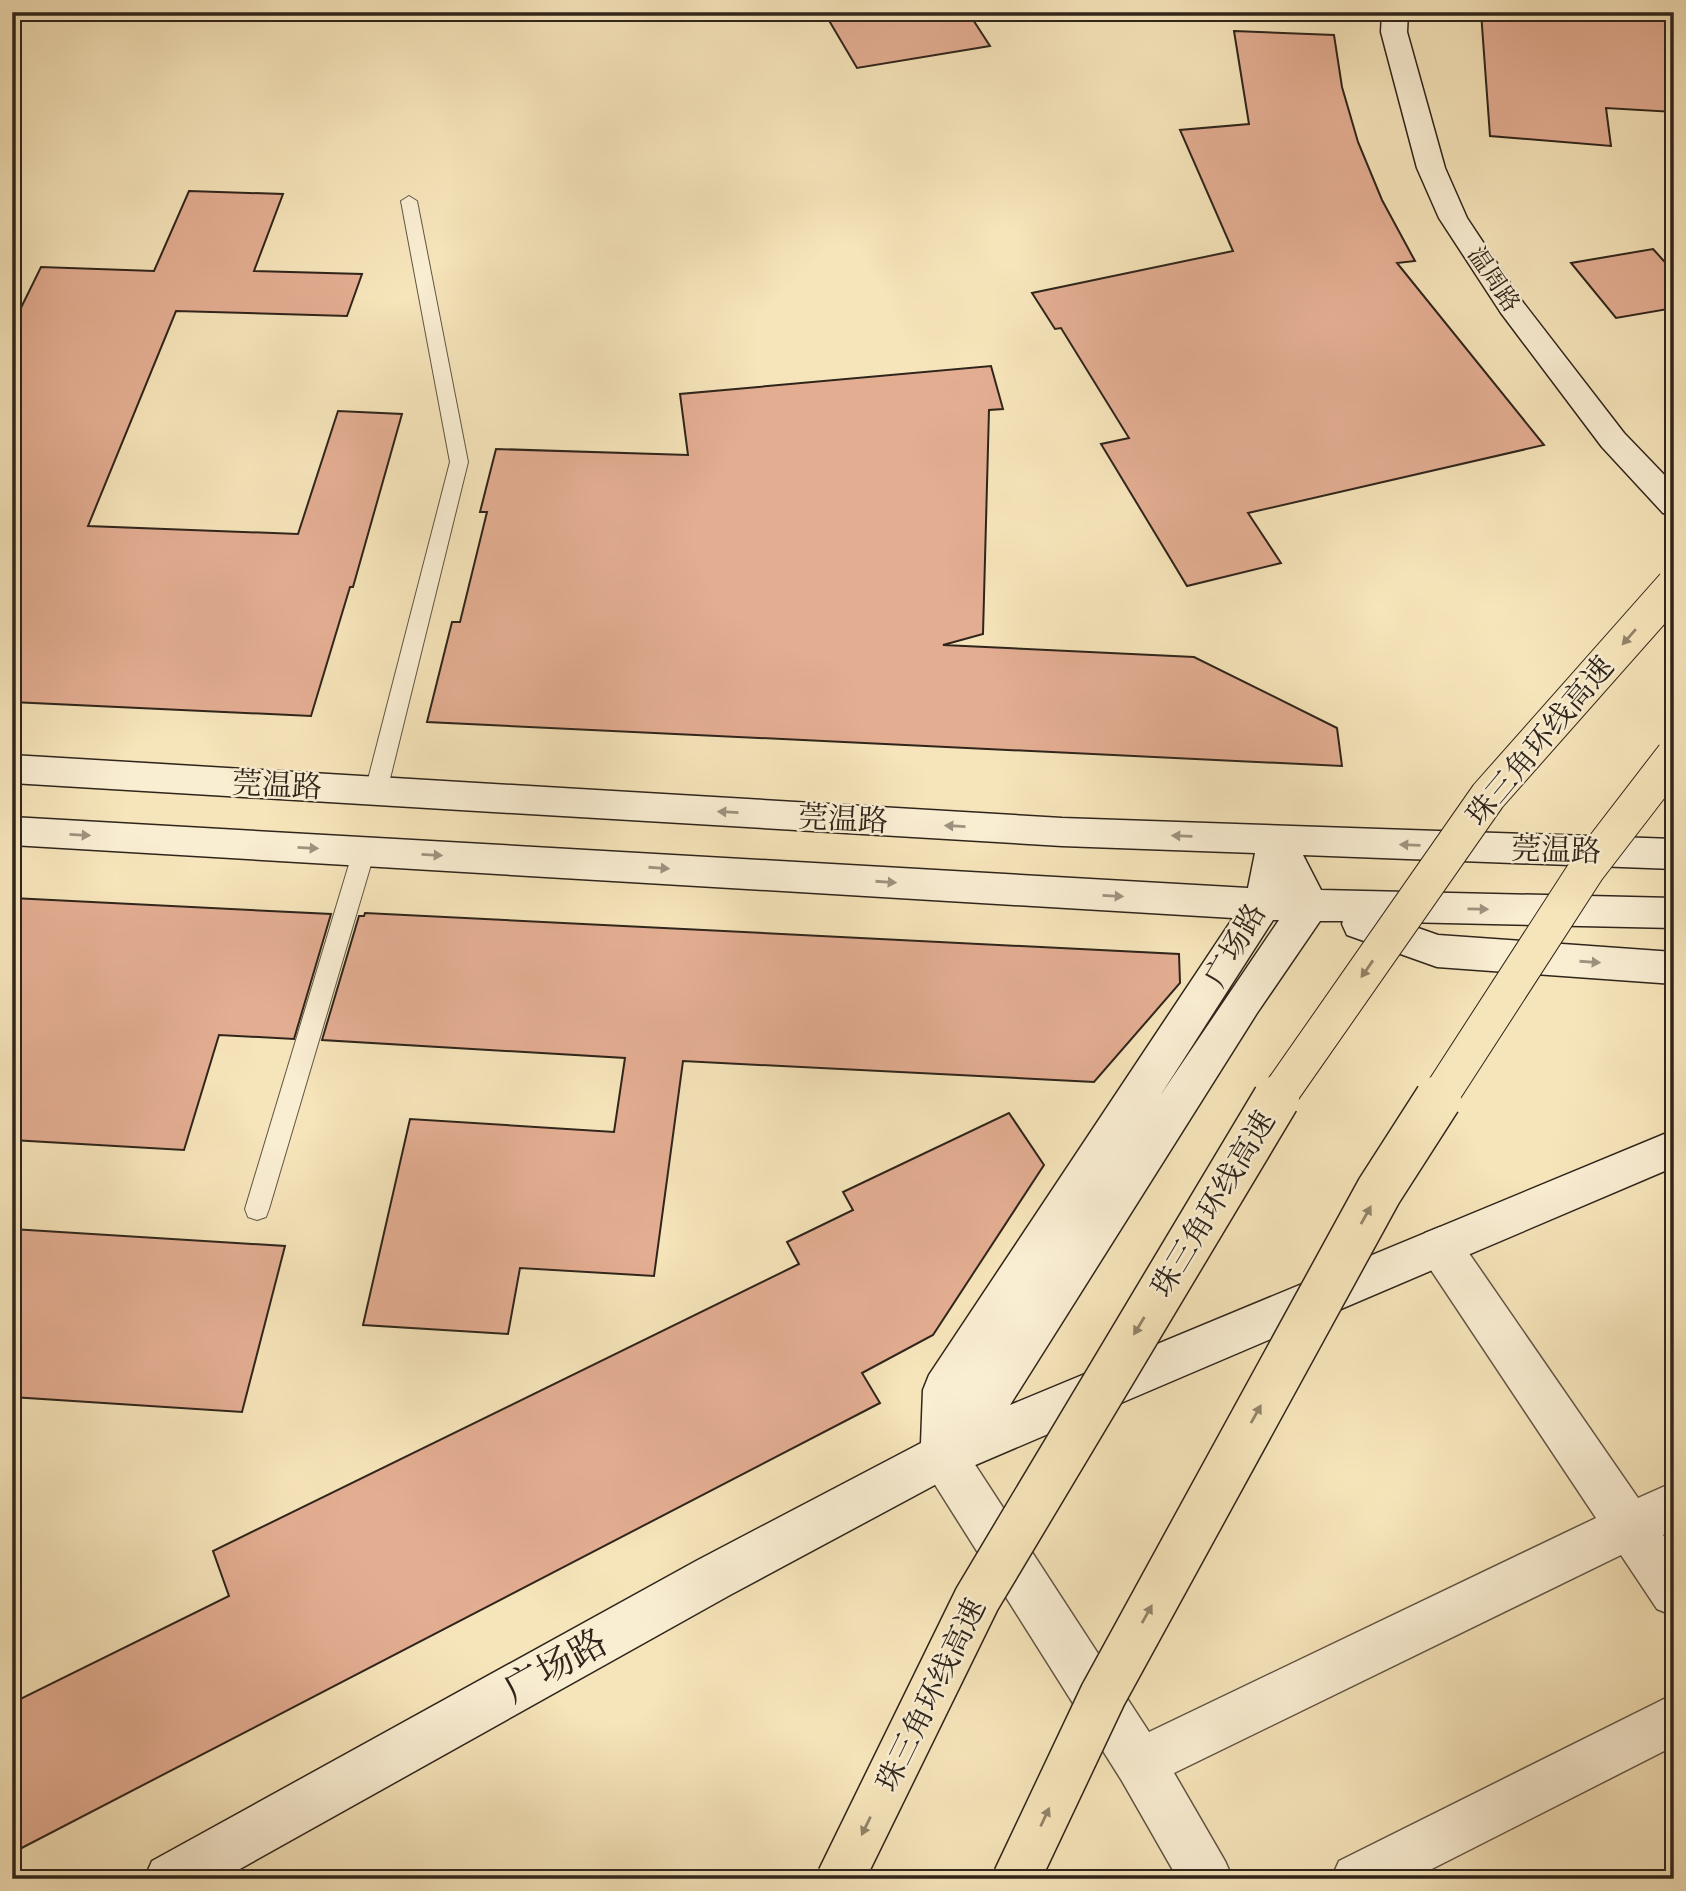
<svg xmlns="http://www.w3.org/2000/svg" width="1686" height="1891" font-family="Cardo,'Noto Serif SC',serif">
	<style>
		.building { fill: #e3ad92; stroke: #2f251b; stroke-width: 2 }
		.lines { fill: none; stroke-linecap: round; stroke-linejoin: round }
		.lane-casing { stroke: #615543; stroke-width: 2 }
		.street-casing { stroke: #615543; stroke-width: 3 }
		.secondary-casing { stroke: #2f251b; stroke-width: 3 }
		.lane { fill: #f9edd2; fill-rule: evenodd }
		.street { fill: #f9edd2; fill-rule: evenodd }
		.secondary { fill: #f9edd2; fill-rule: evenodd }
		.highway-bridge-far1-casing { stroke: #2f251b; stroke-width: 38; stroke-linecap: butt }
		.highway-bridge-casing { stroke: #2f251b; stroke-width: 49; stroke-linecap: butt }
		.highway-bridge-far1 { stroke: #f6e4ba; stroke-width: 36 }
		.highway-bridge { stroke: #f6e4ba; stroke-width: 46 }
		.oneway { fill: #92846a }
		.oneway2 { fill: #9e9380 }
		.labels { text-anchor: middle; stroke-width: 5; stroke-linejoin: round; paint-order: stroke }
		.far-street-label { font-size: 24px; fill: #2f251b; stroke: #f9edd2 }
		.street-label { font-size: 30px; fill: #2f251b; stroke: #f9edd2 }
		.near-street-label { font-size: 37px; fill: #2f251b; stroke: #f9edd2 }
	</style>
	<rect width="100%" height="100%" fill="#f6e4ba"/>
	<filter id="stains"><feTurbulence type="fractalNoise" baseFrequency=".00286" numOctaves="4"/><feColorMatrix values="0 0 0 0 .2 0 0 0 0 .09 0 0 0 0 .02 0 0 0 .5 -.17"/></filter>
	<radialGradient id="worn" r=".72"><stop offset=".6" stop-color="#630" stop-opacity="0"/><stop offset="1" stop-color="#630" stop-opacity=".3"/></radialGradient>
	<g class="building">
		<polygon points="824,12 968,12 990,46 857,68"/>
		<polygon points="1481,12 1674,12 1674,112 1606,108 1611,146 1490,136"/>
		<polygon points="1234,31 1334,35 1342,87 1358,142 1382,200 1415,261 1397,263 1544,445 1248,513 1281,563 1187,586 1101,444 1129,438 1061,328 1055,329 1032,293 1233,251 1180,130 1249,124"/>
		<polygon points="189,191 283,194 254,271 362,274 347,316 176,311 88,526 298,534 338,411 402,414 353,587 350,587 311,716 12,702 12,326 41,267 154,271"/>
		<polygon points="1653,249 1674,272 1674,308 1616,318 1571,263"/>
		<polygon points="991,366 1003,409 989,410 983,634 943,645 1194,657 1337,728 1342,766 427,722 452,622 460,622 487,512 480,512 496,449 688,455 680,394"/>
		<polygon points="12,898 331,914 294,1039 219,1035 184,1150 12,1140"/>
		<polygon points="365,913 1179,954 1180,983 1094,1082 683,1061 654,1276 520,1268 508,1334 363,1325 410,1119 614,1132 625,1058 322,1040 359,916 364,916"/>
		<polygon points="1009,1113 1044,1165 933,1335 862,1373 880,1403 12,1853 12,1703 229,1596 213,1551 799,1264 787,1242 853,1210 843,1192"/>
		<polygon points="12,1229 285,1246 242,1412 12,1397"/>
	</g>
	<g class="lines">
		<g class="lane-casing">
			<g id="lane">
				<polygon points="409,196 417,201 468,462 387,791 384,797 376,799 368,797 365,791 450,462 401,201"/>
				<polygon points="364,842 372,845 375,851 269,1209 266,1217 257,1220 248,1217 245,1209 353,851 356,845"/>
			</g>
		</g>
		<g class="street-casing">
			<g id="street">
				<polygon points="1440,1227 1455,1233 1638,1498 1674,1482 1674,1529 1663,1535 1674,1550 1674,1616 1657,1609 1621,1555 1174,1773 1225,1861 1233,1879 1178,1879 1122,1781 927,1472 920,1456 927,1440 943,1434 959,1440 1149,1732 1596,1518 1425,1261 1419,1247 1425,1233"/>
				<polygon points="1674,1694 1674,1746 1412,1879 1331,1879 1339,1861"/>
			</g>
		</g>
		<g class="secondary-casing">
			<g id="secondary">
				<polygon points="1382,12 1408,12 1407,32 1445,168 1467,218 1522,301 1624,433 1674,485 1674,516 1663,513 1602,447 1501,313 1439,218 1417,168 1381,32"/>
				<path d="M12 755 1062 818 1674 839V869L1303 855 1321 890 1674 898V928L1401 922 1438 935 1674 952V984L1437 967 1347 935 1342 924 1343 921H1320L1257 1013 1010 1405 1674 1130V1167L959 1472 730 1595 222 1879H144L152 1861 696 1561 921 1443 923 1390 929 1375 1233 918 12 845V817L1248 888 1255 853 1062 846 12 783ZM1273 920H1279L1160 1096Z"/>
			</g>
		</g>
		<use href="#lane" class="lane"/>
		<use href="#street" class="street"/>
		<use href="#secondary" class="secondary"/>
		<g class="highway-bridge-far1-casing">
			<g id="highway-bridge-far1">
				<polyline points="1275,1101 1488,796 1674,586"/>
				<polyline points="1437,1101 1587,869 1674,756"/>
			</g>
		</g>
		<g class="highway-bridge-casing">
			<g id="highway-bridge">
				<polyline points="840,1879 977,1599 1276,1099"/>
				<polyline points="1016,1879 1103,1695 1379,1191 1438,1099"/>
			</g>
		</g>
		<use href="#highway-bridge-far1" class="highway-bridge-far1"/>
		<use href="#highway-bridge" class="highway-bridge"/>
	</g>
	<defs><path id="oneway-solid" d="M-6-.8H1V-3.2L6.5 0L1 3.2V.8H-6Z" transform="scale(1.75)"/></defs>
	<g class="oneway">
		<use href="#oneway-solid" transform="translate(1629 637) rotate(131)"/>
		<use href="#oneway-solid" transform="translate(1367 969) rotate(125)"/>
		<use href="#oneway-solid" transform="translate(1366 1215) rotate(-61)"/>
		<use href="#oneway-solid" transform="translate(1139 1326) rotate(121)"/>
		<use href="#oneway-solid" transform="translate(1256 1414) rotate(-61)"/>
		<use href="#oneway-solid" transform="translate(1147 1614) rotate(-61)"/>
		<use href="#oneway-solid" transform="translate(1045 1817) rotate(-65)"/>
		<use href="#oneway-solid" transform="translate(866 1826) rotate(116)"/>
	</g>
	<g class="oneway2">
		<use href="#oneway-solid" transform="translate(728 812) rotate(-177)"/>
		<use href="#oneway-solid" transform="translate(955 826) rotate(-177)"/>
		<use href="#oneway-solid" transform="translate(80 835) rotate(3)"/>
		<use href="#oneway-solid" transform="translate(1182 836) rotate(-178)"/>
		<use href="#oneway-solid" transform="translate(1410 845) rotate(-178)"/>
		<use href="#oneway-solid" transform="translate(308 848) rotate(3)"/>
		<use href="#oneway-solid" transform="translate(432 855) rotate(3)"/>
		<use href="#oneway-solid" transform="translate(659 868) rotate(4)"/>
		<use href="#oneway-solid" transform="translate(886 882) rotate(4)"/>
		<use href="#oneway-solid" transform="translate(1113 896) rotate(3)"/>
		<use href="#oneway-solid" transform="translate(1478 909) rotate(1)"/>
		<use href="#oneway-solid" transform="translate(1590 962) rotate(4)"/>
	</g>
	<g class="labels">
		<g class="far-street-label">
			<text transform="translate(1494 279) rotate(56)" y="8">温周路</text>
		</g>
		<g class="street-label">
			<text transform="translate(1540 741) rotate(-50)" y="10">珠三角环线高速</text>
			<text transform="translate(277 785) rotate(3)" y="10">莞温路</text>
			<text transform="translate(843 819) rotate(3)" y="10">莞温路</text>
			<text transform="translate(1556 850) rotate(2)" y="10">莞温路</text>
			<text transform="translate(1235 945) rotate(-60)" y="10">广场路</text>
			<text transform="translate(1213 1204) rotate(-59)" y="10">珠三角环线高速</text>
			<text transform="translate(931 1695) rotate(-64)" y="10">珠三角环线高速</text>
		</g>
		<g class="near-street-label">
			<text transform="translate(555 1665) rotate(-29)" y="13">广场路</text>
		</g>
	</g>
	<rect width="1686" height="1891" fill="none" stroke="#f6e4ba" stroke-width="42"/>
	<rect x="14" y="14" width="1658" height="1863" fill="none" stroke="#2f251b" stroke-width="3.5"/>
	<rect x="21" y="21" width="1644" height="1849" fill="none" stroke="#2f251b" stroke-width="2"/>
	<rect width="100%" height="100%" filter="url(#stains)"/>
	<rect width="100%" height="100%" fill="url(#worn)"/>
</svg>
